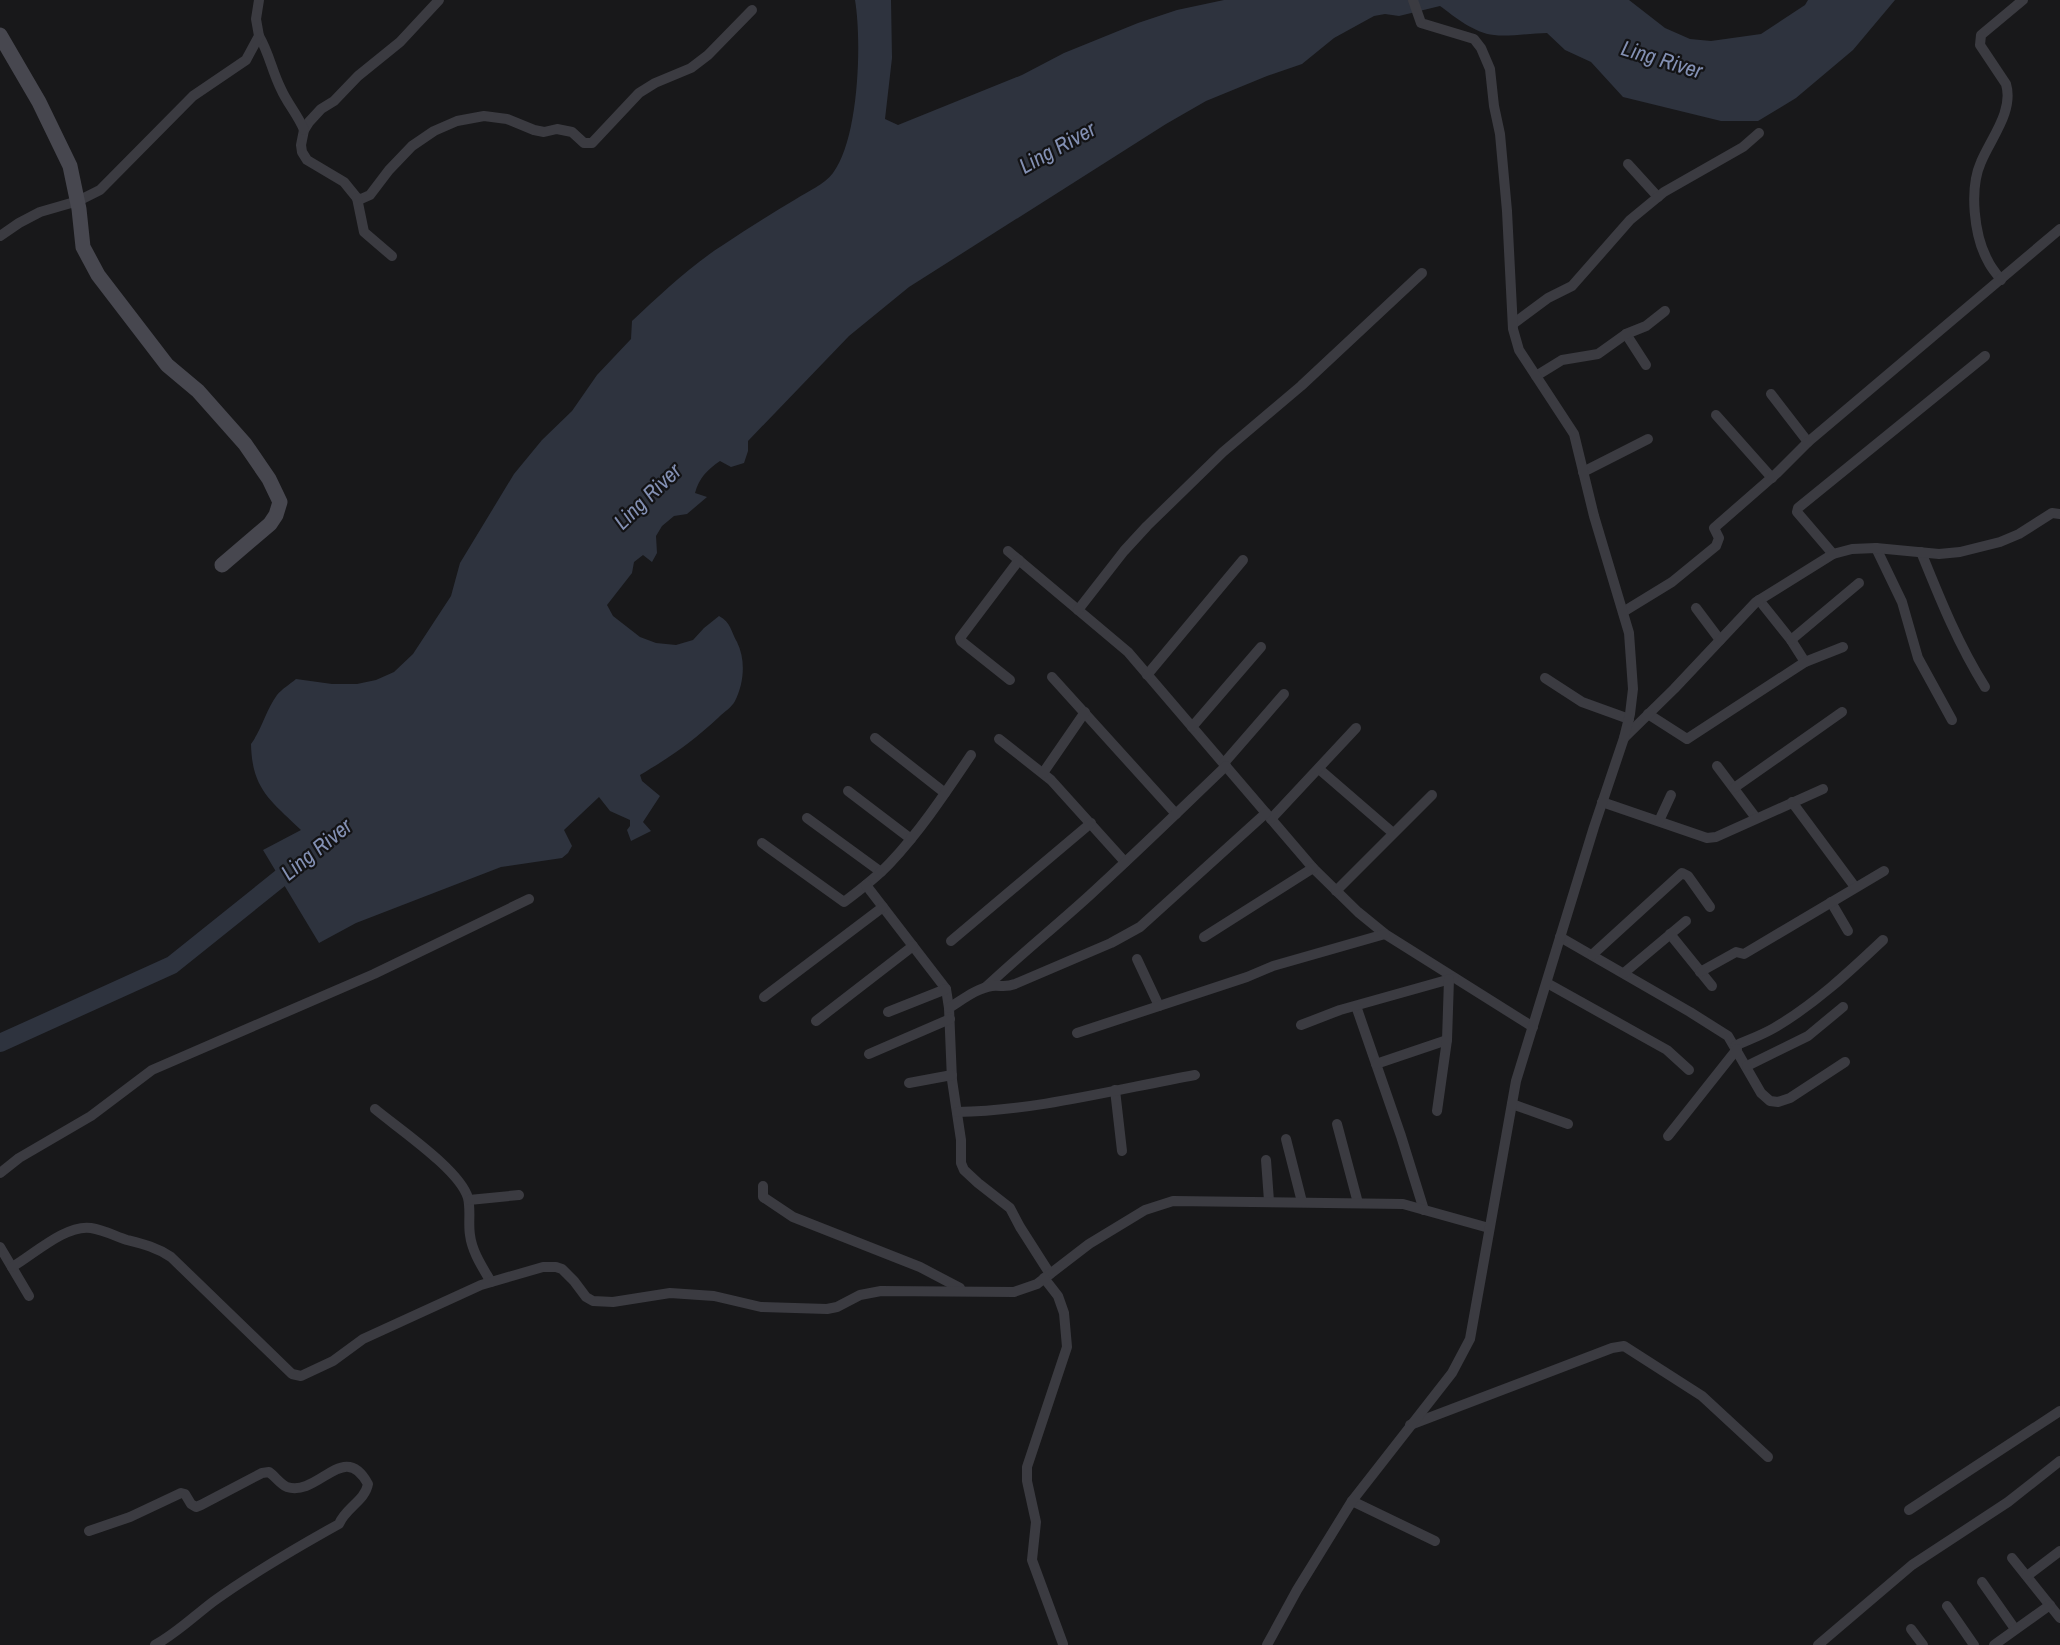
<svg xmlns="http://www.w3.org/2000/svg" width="2060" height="1645" font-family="'Archivo Narrow',sans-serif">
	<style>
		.water { fill: #2e333e }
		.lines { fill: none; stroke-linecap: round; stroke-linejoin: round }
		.river { stroke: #2e333e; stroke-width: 18 }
		.street { stroke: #3b3b41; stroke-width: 10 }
		.secondary { stroke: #47474f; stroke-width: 15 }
		.labels { text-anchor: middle; stroke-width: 4.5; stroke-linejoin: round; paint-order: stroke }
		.water-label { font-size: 22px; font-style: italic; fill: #8390b3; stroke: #131315 }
	</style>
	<rect width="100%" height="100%" fill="#18181a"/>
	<path class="water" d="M855 0H891L892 58 885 119 898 125 1022 75 1064 53 1138 23 1177 10 1224 0H1629L1665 28 1690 39 1711 41 1761 34 1805 5 1808 0H1895L1853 50 1796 98 1758 121H1721L1623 97 1591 62 1565 50 1547 33C1532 33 1508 37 1494 35 1474 33 1455 17 1440 6L1399 16 1385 14 1374 16 1334 38 1302 64 1267 76 1206 101 1166 124 909 287 849 336 748 441V451L744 463 731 467 720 461C707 470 699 478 695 493L707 497 687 514 674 516 662 526 656 536 657 553 652 562 643 555 634 562 632 573 607 605 613 616 640 637 656 643 676 645 693 640 704 628 719 616C731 622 731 632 737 642 746 660 744 683 735 701 732 707 724 712 719 717 692 742 672 756 640 775L642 781 660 796 643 822 651 831 631 841 627 830 630 826V820L610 811 599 797 564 830 572 846 568 853 562 858 501 867 356 923 319 943 263 850 301 830C270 800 252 789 251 744 262 729 266 710 277 695 282 689 290 684 296 679L332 684H357L376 680 394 672 413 654 451 596 460 563 514 474 542 440 572 411 597 375 631 339 632 321C660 295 690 266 723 245 747 229 771 214 796 199 807 192 825 184 833 173 859 139 862 41 855 0Z"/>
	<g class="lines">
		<polyline class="river" points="0,1043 172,965 298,864"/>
		<g class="street">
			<polyline points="439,0 400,42 358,76 334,101 321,109 309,122 304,130 301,145 302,152 307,160 344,182 357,198 361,199 370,195 389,170 412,146 434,131 457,121 484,116 507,119 534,130 544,132 557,129 572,132 584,143 592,143 639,93 655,83 691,68 708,55 752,10"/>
			<path d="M259 36C269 53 272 71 281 89 287 103 298 115 304 130"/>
			<polyline points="1628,164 1658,197"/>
			<polyline points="357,198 364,232 392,256"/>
			<polyline points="0,236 19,223 40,212 78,201 100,190 193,96 246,60 259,36 256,19 259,0"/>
			<path d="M2001 280C1997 274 1991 268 1988 261 1974 236 1969 189 1981 162 1991 138 2014 111 2006 84L1980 45 1981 35 2023 0"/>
			<polyline points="1513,324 1548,298 1572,286 1630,220 1664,192 1743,147 1759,133"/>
			<polyline points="1626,334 1646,365"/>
			<polyline points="1536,376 1562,360 1598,354 1626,334 1646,326 1665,311"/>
			<polyline points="1771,394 1808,442"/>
			<polyline points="1716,415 1772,478"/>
			<polyline points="1583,472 1648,439"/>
			<polyline points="1876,548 1902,602 1918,658 1952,720"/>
			<polyline points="1008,551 1128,652 1313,868 1358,912 1385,934 1533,1027"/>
			<path d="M1921 552C1940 599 1958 644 1985 687"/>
			<polyline points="1833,554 1797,512 1798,508 1985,356"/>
			<polyline points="1759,600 1791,640 1805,662"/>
			<polyline points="1696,608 1720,640"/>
			<polyline points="1078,610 1124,551 1147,526 1223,452 1301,386 1422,273"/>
			<polyline points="1623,612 1672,582 1716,546 1719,538 1714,528 1777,473 1808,442 2060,229"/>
			<polyline points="1791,640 1859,583"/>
			<polyline points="1147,675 1243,560"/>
			<polyline points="1052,677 1176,814"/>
			<polyline points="1545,678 1582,702 1629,719"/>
			<polyline points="1010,680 961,641 960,638 1019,560"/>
			<polyline points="1648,714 1687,739 1805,662 1843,647"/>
			<polyline points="1192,727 1261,647"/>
			<polyline points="875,738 945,793"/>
			<polyline points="1624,738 1674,689 1756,602 1833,554 1852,549 1876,548 1939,554 1960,552 2000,542 2019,534 2052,513 2060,514"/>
			<polyline points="999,739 1051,780 1125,862"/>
			<polyline points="1224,763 1284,694"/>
			<polyline points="1717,766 1756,818"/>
			<polyline points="1319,769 1393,833"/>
			<polyline points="1043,773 1085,712"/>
			<polyline points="1734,788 1842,712"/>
			<polyline points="848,791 911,839"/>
			<polyline points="1602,802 1707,838 1716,837 1823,789"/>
			<polyline points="1792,802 1855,887"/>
			<polyline points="807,818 881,872"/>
			<polyline points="1271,819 1356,728"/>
			<polyline points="1659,821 1671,795"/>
			<path d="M762 843 844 902C860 890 876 878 890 863 921 830 946 792 971 755"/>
			<polyline points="866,885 946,989 949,1008 952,1080 961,1140 961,1163 964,1170 978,1183 1010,1208 1020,1227 1050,1274"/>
			<polyline points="1336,891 1432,795"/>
			<polyline points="1831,902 1848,931"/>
			<polyline points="1670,934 1712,986"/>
			<polyline points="1204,937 1313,868"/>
			<polyline points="1560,937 1690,1012 1728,1036 1761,1093 1770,1101 1778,1102 1790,1098 1845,1062"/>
			<polyline points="951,941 1091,823"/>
			<polyline points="1592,955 1682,873 1688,876 1710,907"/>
			<polyline points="1137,959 1159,1006"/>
			<polyline points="1700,972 1736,952 1744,954 1884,871"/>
			<polyline points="1624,973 1686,921"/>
			<polyline points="1547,983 1667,1050 1689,1070"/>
			<path d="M986 987C1020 955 1056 926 1090 895 1136 853 1181 809 1226 766"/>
			<polyline points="764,997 883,907"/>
			<polyline points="1356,1006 1401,1136 1424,1210"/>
			<path d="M949 1008C962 1000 977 988 992 986 1001 985 1005 988 1015 984L1111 943 1140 927 1266 813"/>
			<polyline points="888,1012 946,989"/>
			<polyline points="816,1021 913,946"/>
			<polyline points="1301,1025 1340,1010 1454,978"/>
			<polyline points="1077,1033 1247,977 1273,966 1385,934"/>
			<path d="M1735 1046C1748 1040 1762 1035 1774 1028 1815 1004 1849 972 1883 940"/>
			<polyline points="869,1054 950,1019"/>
			<polyline points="1376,1064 1447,1040"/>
			<polyline points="1747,1066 1808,1036 1843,1007"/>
			<polyline points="909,1083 952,1075"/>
			<polyline points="1115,1090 1122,1151"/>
			<polyline points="1512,1104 1568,1124"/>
			<path d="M375 1109C399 1129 460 1170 468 1198 471 1210 468 1223 470 1235 472 1252 483 1268 491 1282"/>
			<polyline points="1437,1111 1447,1040 1449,979"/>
			<path d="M957 1112C1035 1111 1118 1089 1195 1075"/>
			<polyline points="1337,1124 1358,1203"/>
			<polyline points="1668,1136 1737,1049"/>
			<polyline points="1286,1139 1302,1202"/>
			<polyline points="1266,1160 1269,1201"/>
			<polyline points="0,1173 19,1158 91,1116 152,1070 374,974 529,899"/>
			<polyline points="763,1186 763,1197 793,1217 920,1267 960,1288"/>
			<polyline points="469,1200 519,1195"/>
			<polyline points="0,1247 29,1296"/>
			<path d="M12 1267C33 1255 66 1224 91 1228 104 1230 115 1236 127 1240 143 1244 156 1247 171 1257L292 1374 301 1376 333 1361 363 1339 481 1285 543 1267H556L562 1269 574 1281 586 1297 593 1301 613 1302 670 1293 714 1296 761 1307 827 1309 837 1307 860 1295 881 1291 1014 1292 1037 1284 1089 1244 1145 1210 1173 1201 1403 1204 1489 1228"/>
			<polyline points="1044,1278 1058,1296 1064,1313 1067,1347 1027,1467 1027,1481 1036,1522 1032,1560 1063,1644"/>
			<polyline points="1410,1425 1612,1348 1624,1346 1702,1396 1768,1457"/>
			<polyline points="1352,1501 1435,1541"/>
			<polyline points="1909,1510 2060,1411"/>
			<path d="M89 1531 130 1517 181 1493 185 1494 191 1504 196 1507 201 1505 262 1473 269 1472C275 1476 280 1484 287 1487 319 1497 344 1439 368 1484 365 1501 345 1508 339 1524 296 1548 254 1572 214 1601 194 1616 177 1633 155 1645"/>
			<polyline points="2012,1558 2060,1618"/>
			<polyline points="2027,1576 2060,1551"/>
			<polyline points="1982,1582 2015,1629"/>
			<polyline points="1947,1606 1974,1645"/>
			<polyline points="1911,1629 1923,1645"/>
			<polyline points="1267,1645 1297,1590 1352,1501 1452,1373 1470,1339 1516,1081 1594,827 1624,738 1630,714 1633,689 1629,633 1594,516 1574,434 1519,350 1513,329 1507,211 1500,134 1494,106 1490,69 1481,48 1474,39 1421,23 1413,0"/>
			<polyline points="1818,1645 1912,1565 2008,1502 2060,1461"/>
			<polyline points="1994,1645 2050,1605"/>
		</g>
		<polyline class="secondary" points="0,35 39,102 70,166 79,209 83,247 98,275 167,365 198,391 245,444 269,479 280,502 276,515 270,524 222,565"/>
	</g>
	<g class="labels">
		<g class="water-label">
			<text transform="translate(1662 59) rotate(17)" y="8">Ling River</text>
			<text transform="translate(1057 147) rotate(-29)" y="8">Ling River</text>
			<text transform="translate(647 496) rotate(-44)" y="8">Ling River</text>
			<text transform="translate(316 849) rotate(-39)" y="8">Ling River</text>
		</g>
	</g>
</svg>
